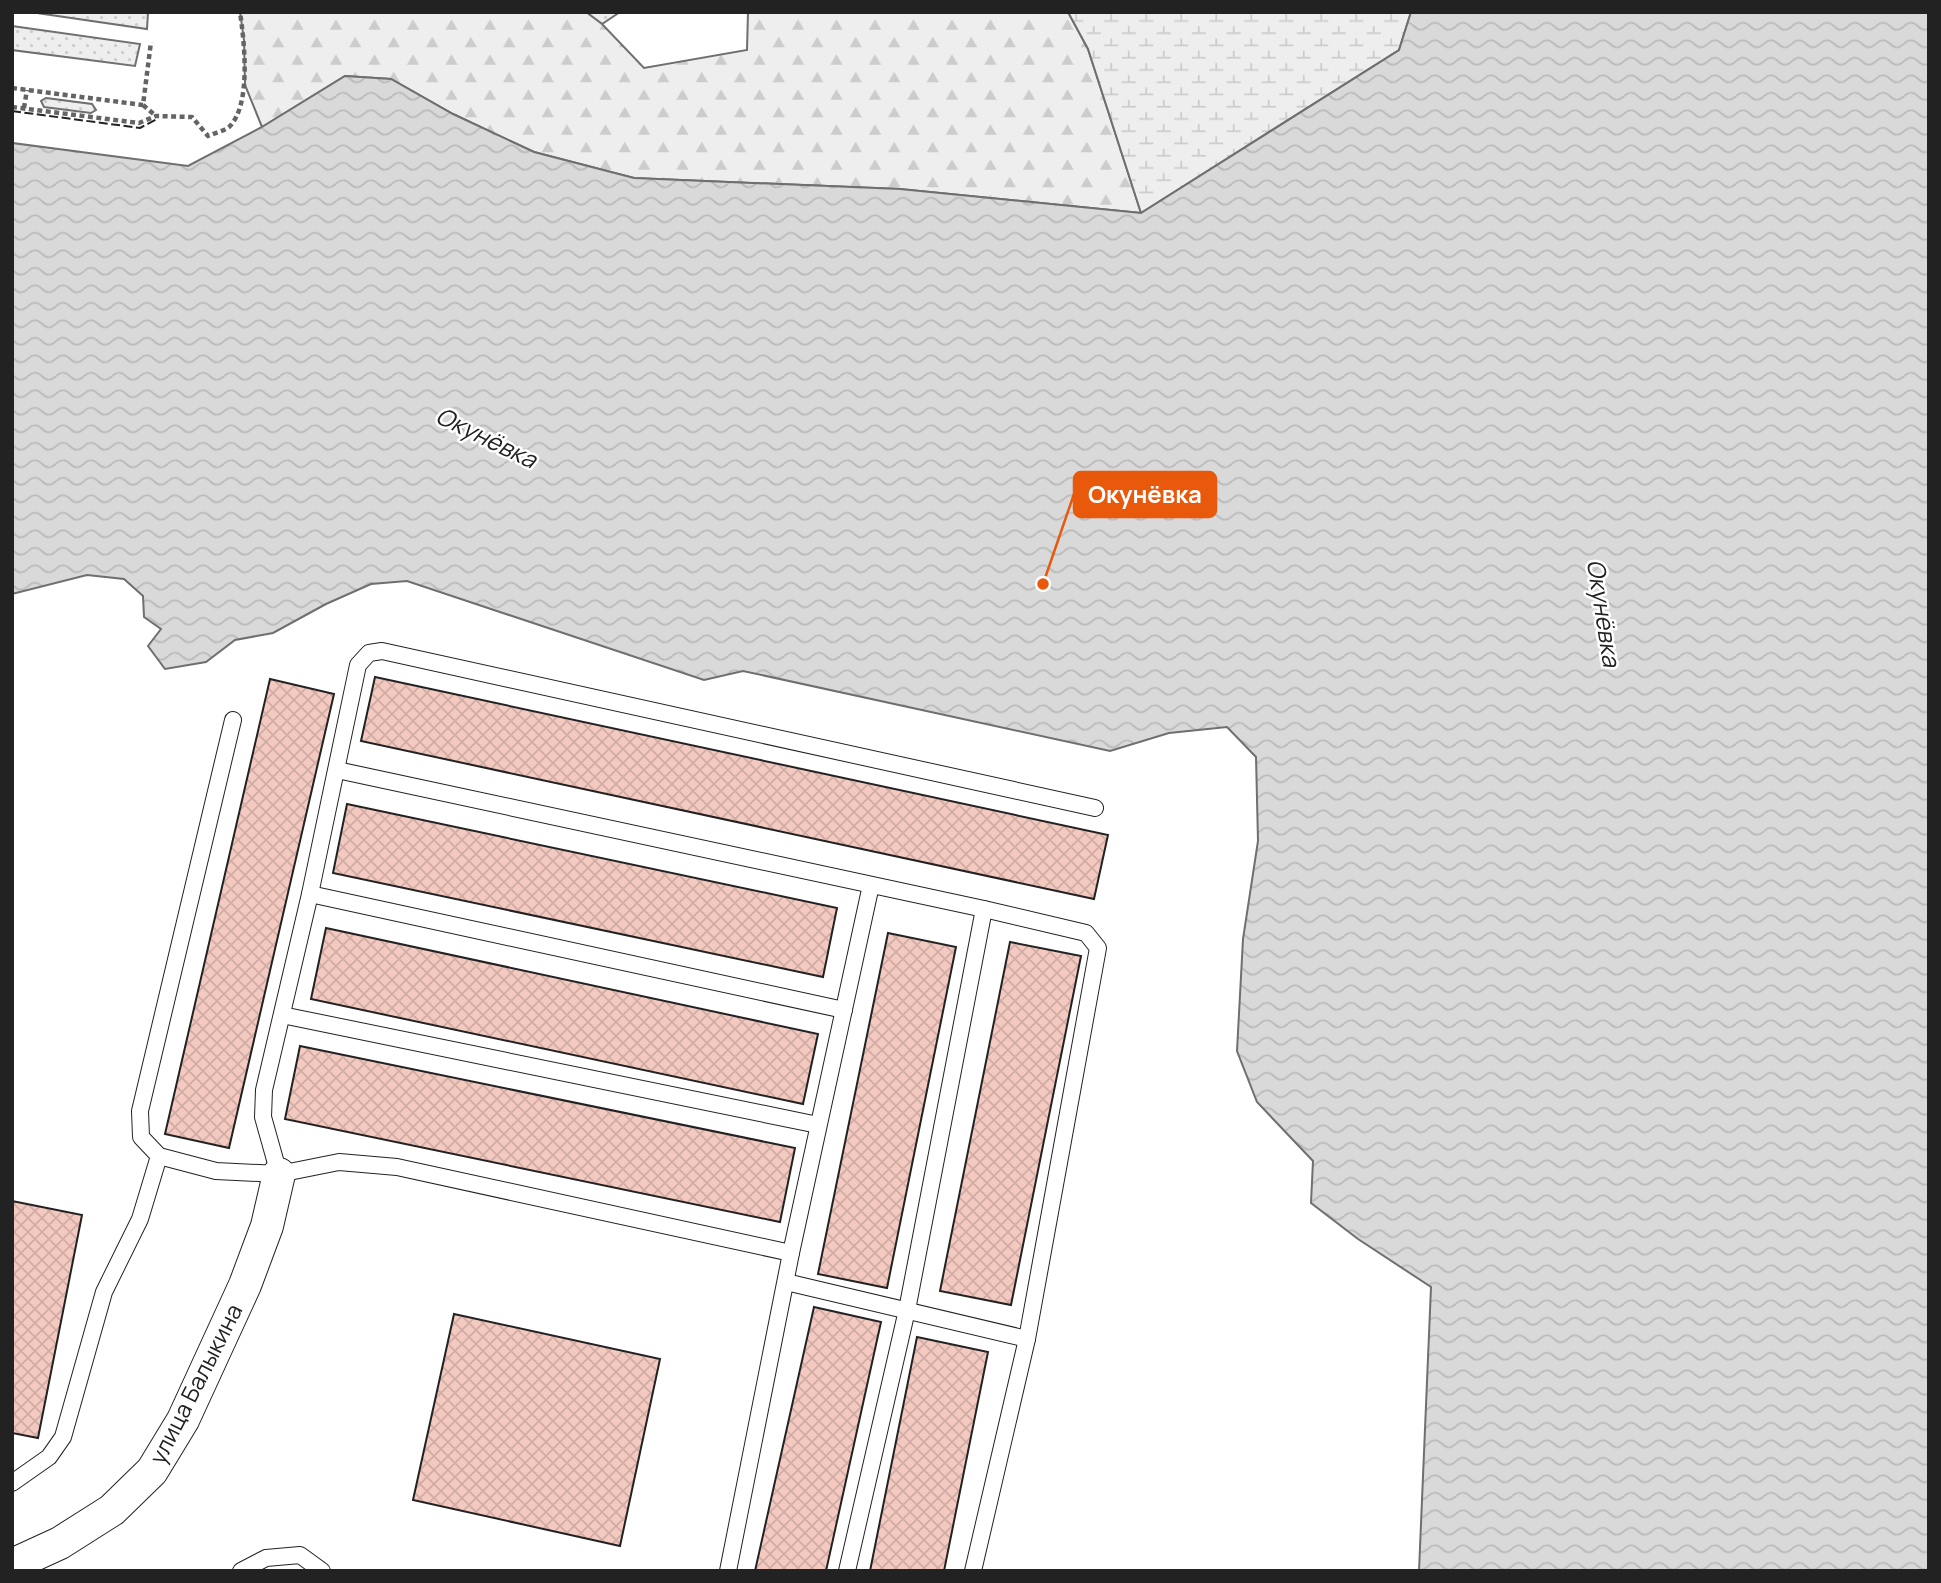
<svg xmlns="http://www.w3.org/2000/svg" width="1941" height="1583" font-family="Manrope,sans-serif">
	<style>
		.grass { fill: url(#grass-dots); stroke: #6f6f6f; stroke-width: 2 }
		.forest { fill: url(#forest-firs); stroke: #6f6f6f; stroke-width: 2 }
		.wetland { fill: url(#wetland-marsh); stroke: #6f6f6f; stroke-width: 2 }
		.water { fill: url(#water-waves); stroke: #6f6f6f; stroke-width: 2 }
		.building { fill: url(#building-cross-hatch); stroke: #222; stroke-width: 2 }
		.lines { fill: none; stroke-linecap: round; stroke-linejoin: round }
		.service-casing { stroke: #222; stroke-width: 18 }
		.minor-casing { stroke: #222; stroke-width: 34 }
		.path { stroke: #646464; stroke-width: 4.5; stroke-dasharray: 5 3.5; stroke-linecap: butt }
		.service { stroke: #fff; stroke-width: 16 }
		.minor { stroke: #fff; stroke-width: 32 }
		.fence { stroke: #222; stroke-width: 2; stroke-dasharray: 9 3.5; stroke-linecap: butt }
		.labels { text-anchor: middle; stroke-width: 5; stroke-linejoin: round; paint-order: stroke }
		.street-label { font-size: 23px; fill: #222; stroke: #fff }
		.water-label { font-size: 24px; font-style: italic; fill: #222; stroke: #fff }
		.leader { fill: none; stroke: #e8590c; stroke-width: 2.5 }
		.callout-dot { fill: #e8590c; stroke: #fff; stroke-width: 2.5 }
		.callout { fill: #e8590c; stroke: #e8590c; stroke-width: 2.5 }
		.callout-label { font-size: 24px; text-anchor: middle; font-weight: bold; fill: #fff }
	</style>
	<defs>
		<pattern id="grass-dots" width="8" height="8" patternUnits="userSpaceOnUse" patternTransform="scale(1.75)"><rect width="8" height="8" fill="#eee"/><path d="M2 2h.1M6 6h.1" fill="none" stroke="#ccc" stroke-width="1.8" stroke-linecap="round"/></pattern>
		<pattern id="forest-firs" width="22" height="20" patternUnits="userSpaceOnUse" patternTransform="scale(1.75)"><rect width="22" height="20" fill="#eee"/><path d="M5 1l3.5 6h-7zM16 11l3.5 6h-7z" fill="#ccc"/></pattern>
		<pattern id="wetland-marsh" width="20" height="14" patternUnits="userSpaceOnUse" patternTransform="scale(1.75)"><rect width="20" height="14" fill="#eee"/><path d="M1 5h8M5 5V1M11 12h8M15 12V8" fill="none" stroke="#ccc"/></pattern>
		<pattern id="water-waves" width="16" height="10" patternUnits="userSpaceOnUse" patternTransform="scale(1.75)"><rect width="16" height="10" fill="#d9d9d9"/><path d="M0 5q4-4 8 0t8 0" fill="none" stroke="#bababa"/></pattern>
		<pattern id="building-cross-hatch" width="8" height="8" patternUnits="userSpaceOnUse" patternTransform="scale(1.75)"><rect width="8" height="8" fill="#f3c9c0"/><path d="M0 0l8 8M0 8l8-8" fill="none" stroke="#d0aca5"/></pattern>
	</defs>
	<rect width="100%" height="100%" fill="#fff"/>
	<g class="grass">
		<polygon points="30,12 148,12 147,29"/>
		<polygon points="586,12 620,12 602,24"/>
		<polygon points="12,26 140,44 135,66 12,50"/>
		<polygon points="46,98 92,104 96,110 91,113 44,107 41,101"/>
	</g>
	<polygon class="forest" points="240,12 586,12 602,24 644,68 747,50 748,12 1068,12 1088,49 1141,213 900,189 634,178 534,152 453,114 391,79 345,76 262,127 245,85 244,40"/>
	<polygon class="wetland" points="1068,12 1411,12 1399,50 1141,213 1088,49"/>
	<polygon class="water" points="1411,12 1929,12 1929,1571 1419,1571 1431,1287 1358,1239 1311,1203 1313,1161 1257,1102 1237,1051 1243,939 1258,841 1256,757 1227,727 1169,733 1110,751 743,671 704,680 407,581 371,584 326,604 273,633 235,640 206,662 165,669 148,646 161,629 144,617 143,596 124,579 87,575 12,594 12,143 188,166 262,127 345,76 391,79 453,114 534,152 634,178 900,189 1141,213 1399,50"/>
	<g class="building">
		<polygon points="375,677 1108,835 1094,899 361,741"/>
		<polygon points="270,679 334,694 229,1148 165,1134"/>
		<polygon points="347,804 837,908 823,977 333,873"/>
		<polygon points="326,928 818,1034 803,1104 311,999"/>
		<polygon points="888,933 956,947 887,1288 818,1274"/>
		<polygon points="1010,942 1081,956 1011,1305 940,1291"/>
		<polygon points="300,1046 795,1148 780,1222 285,1119"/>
		<polygon points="12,1201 82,1215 38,1438 12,1433"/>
		<polygon points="814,1307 881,1322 826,1571 755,1571"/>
		<polygon points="454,1314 660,1359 620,1546 413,1500"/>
		<polygon points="917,1337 988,1352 944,1571 870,1571"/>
	</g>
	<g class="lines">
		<g class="service-casing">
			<g id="service">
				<polyline points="233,720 140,1111 141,1137 159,1156 216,1171 279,1174 339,1162 397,1167 791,1253"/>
				<polyline points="337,770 984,909 1086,933 1098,948 1027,1339 973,1571"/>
				<polyline points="310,894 844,1010"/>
				<polyline points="282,1015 818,1125"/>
				<polyline points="279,1174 263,1117 264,1090 310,894 358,665 369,653 382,651 1095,808"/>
				<polyline points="786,1282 1027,1339"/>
				<polyline points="12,1483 49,1457 63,1437 104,1292 140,1219 159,1156"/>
				<polyline points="241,1571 266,1558 300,1555 322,1571"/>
				<polyline points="728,1571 791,1253 871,885"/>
				<polyline points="847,1571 907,1310 984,909"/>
			</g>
		</g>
		<g class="minor-casing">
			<polyline id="minor" points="12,1565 60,1543 112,1510 152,1471 183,1420 245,1285 267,1226 279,1174"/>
		</g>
		<g class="path">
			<polyline points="12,88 143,105 151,42"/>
			<polyline points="143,105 156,116"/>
			<path d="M12 107 139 123 156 116 192 117 208 136C214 133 224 131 229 127 252 105 244 40 240 12"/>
			<polyline points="24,108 27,90"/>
		</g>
		<use href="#service" class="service"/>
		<use href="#minor" class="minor"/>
		<polyline class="fence" points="12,111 140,128 157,119"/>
	</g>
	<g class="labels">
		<g class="street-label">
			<text transform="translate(196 1384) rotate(-63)" y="8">улица Балыкина</text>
		</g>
		<g class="water-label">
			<text transform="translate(486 438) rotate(26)" y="8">Окунёвка</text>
			<text transform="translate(1603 613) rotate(81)" y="8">Окунёвка</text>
		</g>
	</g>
	<path class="leader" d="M1043 584L1074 494"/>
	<circle class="callout-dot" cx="1043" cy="584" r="7"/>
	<rect class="callout" x="1074" y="472" width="142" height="45" rx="7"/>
	<g class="callout-label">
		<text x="1145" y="503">Окунёвка</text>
	</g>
	<rect width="1941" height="1583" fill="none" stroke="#222222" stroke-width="28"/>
</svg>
